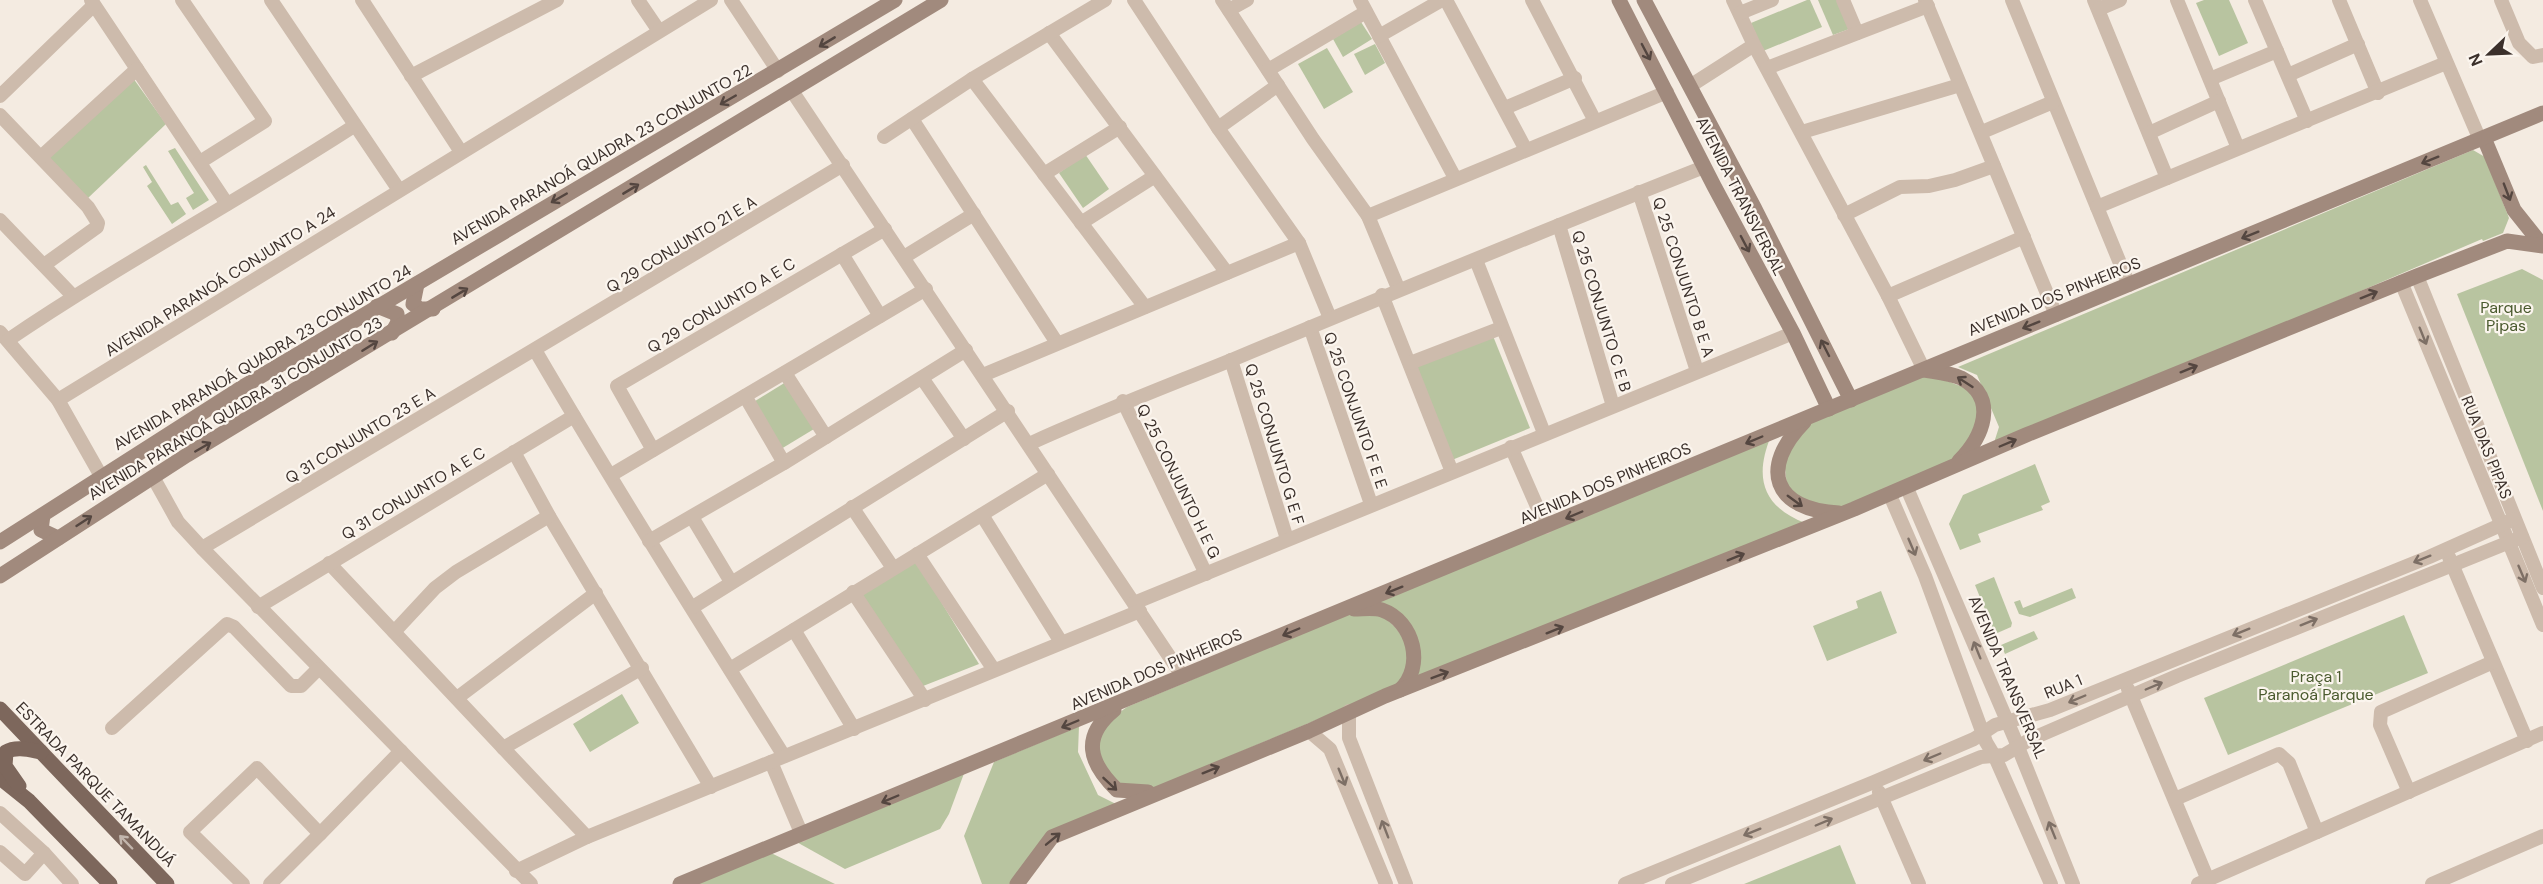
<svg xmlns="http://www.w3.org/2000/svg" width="2543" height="884" font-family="'DM Sans',sans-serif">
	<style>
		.green { fill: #b8c4a0 }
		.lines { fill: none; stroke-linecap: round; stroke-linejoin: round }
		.street { stroke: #cdbbac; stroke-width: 14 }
		.secondary { stroke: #a18a7d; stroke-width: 15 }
		.primary { stroke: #7d675c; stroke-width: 15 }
		.oneway { stroke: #544640 }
		.oneway2 { stroke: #7d6f65 }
		.oneway3 { stroke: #c2b5ac }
		.labels { text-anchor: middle; stroke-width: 4.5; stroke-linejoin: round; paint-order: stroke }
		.street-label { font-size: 16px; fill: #3b302b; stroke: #fbf5ee }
		.park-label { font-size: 16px; fill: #4a5a2e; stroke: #fbf5ee }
	</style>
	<rect width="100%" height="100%" fill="#f4ebe1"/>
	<g class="green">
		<polygon points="1807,0 1810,0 1822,27 1763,51 1751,23"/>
		<polygon points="1818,0 1840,0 1852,28 1833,35"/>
		<polygon points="2204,0 2229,0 2248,43 2219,56 2196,3"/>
		<polygon points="1361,22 1372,39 1343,57 1333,39"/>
		<polygon points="1375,44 1385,63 1365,75 1354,54"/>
		<polygon points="1327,48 1353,92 1324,109 1298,64"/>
		<polygon points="133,78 166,124 88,198 48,157"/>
		<polygon points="175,148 209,200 193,210 186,198 194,193 168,151"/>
		<polygon points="2473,150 2485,157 2509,218 2503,233 2483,241 2482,239 1992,449 1999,427 1977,375 1958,367"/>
		<polygon points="1085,154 1109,189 1083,208 1059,173"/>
		<polygon points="146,165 171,205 178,202 186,214 172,224 147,186 152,182 143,167"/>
		<polygon points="2522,269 2543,280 2543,511 2457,294"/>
		<polygon points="1493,336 1530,428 1452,460 1415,367"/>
		<polygon points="1924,372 1973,391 1981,420 1952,463 1843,512 1788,495 1783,450 1809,419"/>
		<polygon points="786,382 814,429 781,449 752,403"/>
		<path d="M1771 436C1754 477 1762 506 1805 523L1410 684 1418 645 1374 603Z"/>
		<polygon points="2035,464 2050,502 2041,506 2043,510 1978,534 1981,542 1960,550 1949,524 1963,495"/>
		<polygon points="915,559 979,664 918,688 858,594"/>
		<polygon points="1994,577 2012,623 2011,627 1995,634 1975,585"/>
		<polygon points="2072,588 2076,598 2030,617 2019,614 2014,602 2020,600 2023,608"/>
		<polygon points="1881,591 1897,633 1827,661 1813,626 1858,608 1856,601"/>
		<path d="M1379 613C1394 624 1414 644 1408 665 1406 672 1400 680 1397 686L1157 787H1121C1091 750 1085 737 1127 707L1348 614Z"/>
		<polygon points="2404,615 2428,673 2228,755 2204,698"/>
		<polygon points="2034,631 2038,639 2005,654 2001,645"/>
		<polygon points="622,694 639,723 590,752 573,724"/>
		<polygon points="1079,726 1078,752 1098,795 1120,806 1055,830 1014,884 982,884 964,836 994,762"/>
		<polygon points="966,768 949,814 940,829 845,869 793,840"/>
		<polygon points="1840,845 1856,884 1744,884"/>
		<polygon points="769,852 835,884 698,884"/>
	</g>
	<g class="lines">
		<g class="street">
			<polyline points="91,0 227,204"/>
			<polyline points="182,0 265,121 200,162"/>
			<polyline points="271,0 399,190"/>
			<polyline points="362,0 461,152"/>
			<polyline points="638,0 659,31"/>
			<polyline points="731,0 778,71"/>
			<polyline points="1134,0 1218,128 1299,243 1330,318"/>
			<polyline points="1222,0 1313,139 1368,216 1398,288"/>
			<polyline points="1360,0 1455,178"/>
			<polyline points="1446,0 1526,150"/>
			<polyline points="1532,0 1595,121"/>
			<polyline points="1733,0 1754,45 1888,296 1924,370"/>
			<polyline points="1843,0 1857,33"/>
			<polyline points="1925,0 2056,315"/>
			<polyline points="2012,0 2129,285"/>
			<polyline points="2094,0 2167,178"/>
			<polyline points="2177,0 2238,148"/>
			<polyline points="2255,0 2307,121"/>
			<polyline points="2339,0 2378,93"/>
			<polyline points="2420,0 2480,140"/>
			<polyline points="2501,0 2519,43 2533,57 2543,55"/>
			<polyline points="2099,9 2120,0"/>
			<polyline points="1229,10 1247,0"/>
			<polyline points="1740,13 1772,0"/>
			<polyline points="1049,33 1227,273"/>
			<polyline points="1379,36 1442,0"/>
			<polyline points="1767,68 1928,6"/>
			<polyline points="1268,70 1366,12"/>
			<polyline points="2288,75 2358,44"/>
			<polyline points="411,76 557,0"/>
			<polyline points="972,79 1145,307"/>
			<polyline points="2210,79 2277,51"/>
			<polyline points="1690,86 1754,45"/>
			<polyline points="792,91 1183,677"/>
			<polyline points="0,96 94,5"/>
			<polyline points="1505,108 1575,78"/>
			<polyline points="0,115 88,207 98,223 97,227 44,265"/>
			<polyline points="912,119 1057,343"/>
			<polyline points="1218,128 1278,85"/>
			<polyline points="1802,132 1960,85"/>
			<polyline points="1982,132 2053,102"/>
			<polyline points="2149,133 2219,101"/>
			<polyline points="884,137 972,79 1105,0"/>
			<polyline points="41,157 137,69"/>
			<polyline points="1044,174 1120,127"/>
			<polyline points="1639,192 1697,371"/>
			<polyline points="2097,207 2446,63"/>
			<polyline points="1844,215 1900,187 1929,186 1955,180 1994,166"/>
			<polyline points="1368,216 1667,92"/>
			<polyline points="0,220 73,296"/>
			<polyline points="1081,223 1155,176"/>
			<polyline points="1559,225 1613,406"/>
			<polyline points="842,254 880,316"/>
			<polyline points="904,257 974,214"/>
			<polyline points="1476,260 1544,433"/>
			<polyline points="2417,276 2543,588"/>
			<polyline points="2401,282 2543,625"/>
			<polyline points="1382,295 1452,472"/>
			<polyline points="1888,296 2024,237"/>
			<polyline points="1310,327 1371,504"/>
			<polyline points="0,332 58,400 101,476"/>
			<path d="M8 340C120 264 240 200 354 126"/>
			<path d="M535 350C615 487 700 622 784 756"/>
			<polyline points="1231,360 1287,539"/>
			<polyline points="1410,363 1501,328"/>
			<polyline points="785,373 826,437"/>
			<polyline points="983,375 1299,243"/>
			<polyline points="922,378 964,439"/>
			<polyline points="745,396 784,463"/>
			<polyline points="58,400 711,0"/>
			<polyline points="1123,401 1206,574"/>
			<path d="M1029 444C1097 413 1165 387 1234 359 1390 294 1547 229 1704 167"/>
			<polyline points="1511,447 1546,527"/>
			<polyline points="653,450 617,386 885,229"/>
			<polyline points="514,452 549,516 711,787"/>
			<polyline points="611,475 926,289"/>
			<polyline points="153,477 178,522 202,548 531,884"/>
			<polyline points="1906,486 2014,737 2073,884"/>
			<polyline points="1889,493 1925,576 1986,742 1995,757 2051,884"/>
			<polyline points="852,507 893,568"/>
			<polyline points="982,515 1061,642"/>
			<polyline points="692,517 731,582"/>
			<polyline points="649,541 784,463 966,350"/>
			<polyline points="202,548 843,165"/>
			<polyline points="917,554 994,670"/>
			<polyline points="2449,557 2527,741"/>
			<polyline points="329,563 587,837"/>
			<polyline points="853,592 925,700"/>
			<polyline points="1134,603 1793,333"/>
			<polyline points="258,607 574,416"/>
			<polyline points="693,607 1008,411"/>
			<polyline points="794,630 854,729"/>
			<polyline points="394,632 435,588 456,572 549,516"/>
			<polyline points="730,669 1048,474"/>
			<polyline points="2128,689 2208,880"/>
			<polyline points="457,698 596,593"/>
			<polyline points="1349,711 1349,738 1406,884"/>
			<polyline points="112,728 227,624 234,627 291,686 301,686 318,669"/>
			<polyline points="1309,731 1330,749 1386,884"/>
			<polyline points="503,748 642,668"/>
			<polyline points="771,762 802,835"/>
			<polyline points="1879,792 1919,884"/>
			<polyline points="2409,792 2380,725 2381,712 2493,662"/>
			<polyline points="2175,799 2279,754 2289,763 2317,832"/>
			<polyline points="0,813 44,853 72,884"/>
			<polyline points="320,834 401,751"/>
			<polyline points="0,852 25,874 44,853"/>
			<polyline points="516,871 587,837 1140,611"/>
			<polyline points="243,884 190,832 257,768 320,834 270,884"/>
			<polyline points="1625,884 1874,782 1974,739 1995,725 2050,710 2429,557 2514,519"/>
			<polyline points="1672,884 1981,757 2004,755 2031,739 2177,676 2522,537"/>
			<polyline points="2198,884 2543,733"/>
			<polyline points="2432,884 2543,836"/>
		</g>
		<g class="secondary">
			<polyline points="1619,0 1714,186 1793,333 1829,409"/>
			<polyline points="1644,0 1755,209 1851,400"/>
			<polyline points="2484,138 2514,210 2542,245"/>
			<polyline points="417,284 413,304 420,309 433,309"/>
			<polyline points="377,306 397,314 398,322 392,333"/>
			<path d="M1924 370C1936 372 1950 373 1961 378 2000 398 1982 438 1959 461"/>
			<path d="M1804 422C1759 468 1773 510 1839 513"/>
			<polyline points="43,515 41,530 58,538"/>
			<polyline points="0,542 241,388 895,0"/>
			<polyline points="0,576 187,455 941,0"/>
			<path d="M1354 609C1363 609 1374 607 1382 610 1414 621 1425 667 1400 690"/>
			<path d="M1114 710C1081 737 1089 763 1117 790L1148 792"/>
			<polyline points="680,884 2543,113"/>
			<polyline points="1017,884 1052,837 1309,731 1385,696 1854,509 2026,435 2417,276 2507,241 2543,246"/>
		</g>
		<g class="primary">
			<polyline points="0,709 167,884"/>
			<polyline points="0,778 29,801 110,884"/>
			<path d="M19 786 5 766 6 752C16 746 30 750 41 752"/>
		</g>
	</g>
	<defs><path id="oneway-shaft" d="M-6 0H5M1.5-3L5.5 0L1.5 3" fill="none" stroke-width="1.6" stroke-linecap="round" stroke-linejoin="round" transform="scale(1.5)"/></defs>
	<g class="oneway">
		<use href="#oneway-shaft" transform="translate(827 42) rotate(149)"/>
		<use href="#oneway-shaft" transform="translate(1646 52) rotate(62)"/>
		<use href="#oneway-shaft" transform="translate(728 100) rotate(150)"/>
		<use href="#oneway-shaft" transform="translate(2430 160) rotate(158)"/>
		<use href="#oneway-shaft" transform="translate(631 189) rotate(-31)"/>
		<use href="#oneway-shaft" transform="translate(2507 192) rotate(69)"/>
		<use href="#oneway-shaft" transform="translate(559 198) rotate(150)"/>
		<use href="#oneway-shaft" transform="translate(2250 235) rotate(158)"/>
		<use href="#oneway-shaft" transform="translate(1745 244) rotate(62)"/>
		<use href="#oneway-shaft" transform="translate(460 293) rotate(-31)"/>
		<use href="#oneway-shaft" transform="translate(2369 295) rotate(-22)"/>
		<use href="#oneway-shaft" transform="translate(2031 325) rotate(158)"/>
		<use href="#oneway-shaft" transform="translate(370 346) rotate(-32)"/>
		<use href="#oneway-shaft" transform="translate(1825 348) rotate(-117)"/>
		<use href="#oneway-shaft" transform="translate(2189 369) rotate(-22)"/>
		<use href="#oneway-shaft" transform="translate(1965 382) rotate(-147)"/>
		<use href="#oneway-shaft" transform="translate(1754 440) rotate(157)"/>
		<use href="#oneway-shaft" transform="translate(2008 443) rotate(-23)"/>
		<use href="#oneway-shaft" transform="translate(203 447) rotate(-30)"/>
		<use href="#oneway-shaft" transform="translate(1795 501) rotate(36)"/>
		<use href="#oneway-shaft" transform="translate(1574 515) rotate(157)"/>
		<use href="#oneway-shaft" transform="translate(84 521) rotate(-33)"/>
		<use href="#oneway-shaft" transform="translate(1736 557) rotate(-22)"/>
		<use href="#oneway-shaft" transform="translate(1394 590) rotate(158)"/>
		<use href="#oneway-shaft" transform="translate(1555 630) rotate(-22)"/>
		<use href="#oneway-shaft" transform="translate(1291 632) rotate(157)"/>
		<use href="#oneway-shaft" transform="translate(1440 675) rotate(-21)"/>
		<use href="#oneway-shaft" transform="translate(1070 724) rotate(157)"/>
		<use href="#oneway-shaft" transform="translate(1211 770) rotate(-22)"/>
		<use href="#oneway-shaft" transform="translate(1110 784) rotate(43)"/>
		<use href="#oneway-shaft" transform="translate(890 799) rotate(157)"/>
		<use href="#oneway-shaft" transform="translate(1053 839) rotate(-39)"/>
	</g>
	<g class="oneway2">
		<use href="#oneway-shaft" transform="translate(2423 336) rotate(68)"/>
		<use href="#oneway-shaft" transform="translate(1912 547) rotate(67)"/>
		<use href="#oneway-shaft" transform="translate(2422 559) rotate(158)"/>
		<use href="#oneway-shaft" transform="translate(2522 574) rotate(67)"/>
		<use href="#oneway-shaft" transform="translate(2309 622) rotate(-22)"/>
		<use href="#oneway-shaft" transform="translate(2241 632) rotate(158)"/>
		<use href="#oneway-shaft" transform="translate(1977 650) rotate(-112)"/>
		<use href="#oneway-shaft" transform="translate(2154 686) rotate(-23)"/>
		<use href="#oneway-shaft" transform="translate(2077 699) rotate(157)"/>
		<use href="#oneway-shaft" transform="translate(1932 757) rotate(157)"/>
		<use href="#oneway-shaft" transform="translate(1342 777) rotate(68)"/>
		<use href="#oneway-shaft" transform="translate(1824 822) rotate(-23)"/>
		<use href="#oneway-shaft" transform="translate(1385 829) rotate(-111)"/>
		<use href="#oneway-shaft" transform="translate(2052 830) rotate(-112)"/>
		<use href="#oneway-shaft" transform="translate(1752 832) rotate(158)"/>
	</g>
	<use class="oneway3" href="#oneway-shaft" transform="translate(126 842) rotate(-134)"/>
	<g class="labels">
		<g class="street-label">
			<text transform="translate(601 154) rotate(-30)" y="6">AVENIDA PARANOÁ QUADRA 23 CONJUNTO 22</text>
			<text transform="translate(1741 196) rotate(63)" y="6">AVENIDA TRANSVERSAL</text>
			<text transform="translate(681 244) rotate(-31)" y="6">Q 29 CONJUNTO 21 E A</text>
			<text transform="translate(1684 277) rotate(72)" y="6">Q 25 CONJUNTO B E A</text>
			<text transform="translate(220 281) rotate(-32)" y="6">AVENIDA PARANOÁ CONJUNTO A 24</text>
			<text transform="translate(2054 296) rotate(-22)" y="6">AVENIDA DOS PINHEIROS</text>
			<text transform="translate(721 305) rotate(-31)" y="6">Q 29 CONJUNTO A E C</text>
			<text transform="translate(1602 311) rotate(73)" y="6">Q 25 CONJUNTO C E B</text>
			<text transform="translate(262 357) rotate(-31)" y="6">AVENIDA PARANOÁ QUADRA 23 CONJUNTO 24</text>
			<text transform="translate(235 408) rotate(-31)" y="6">AVENIDA PARANOÁ QUADRA 31 CONJUNTO 23</text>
			<text transform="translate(1356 410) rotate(71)" y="6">Q 25 CONJUNTO F E E</text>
			<text transform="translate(360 435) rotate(-31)" y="6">Q 31 CONJUNTO 23 E A</text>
			<text transform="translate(1275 444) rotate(73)" y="6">Q 25 CONJUNTO G E F</text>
			<text transform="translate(2487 447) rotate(68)" y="6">RUA DAS PIPAS</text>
			<text transform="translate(1179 481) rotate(64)" y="6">Q 25 CONJUNTO H E G</text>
			<text transform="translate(1605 483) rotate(-23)" y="6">AVENIDA DOS PINHEIROS</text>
			<text transform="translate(413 493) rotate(-31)" y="6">Q 31 CONJUNTO A E C</text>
			<text transform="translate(1156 669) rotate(-23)" y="6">AVENIDA DOS PINHEIROS</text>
			<text transform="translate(2008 677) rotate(67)" y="6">AVENIDA TRANSVERSAL</text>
			<text transform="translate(2063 686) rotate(-22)" y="6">RUA 1</text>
			<text transform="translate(96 784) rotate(46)" y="6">ESTRADA PARQUE TAMANDUÁ</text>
		</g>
		<g class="park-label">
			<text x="2506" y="313">Parque<tspan x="2506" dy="18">Pipas</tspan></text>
			<text x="2316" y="682">Praça 1<tspan x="2316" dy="18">Paranoá Parque</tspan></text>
		</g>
	</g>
	<g transform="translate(2489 54) rotate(247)" stroke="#fbf5ee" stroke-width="4.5" paint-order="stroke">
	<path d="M0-4.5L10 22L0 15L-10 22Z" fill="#3b302b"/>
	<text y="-9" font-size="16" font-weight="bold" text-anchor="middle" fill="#3b302b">N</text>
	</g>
</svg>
